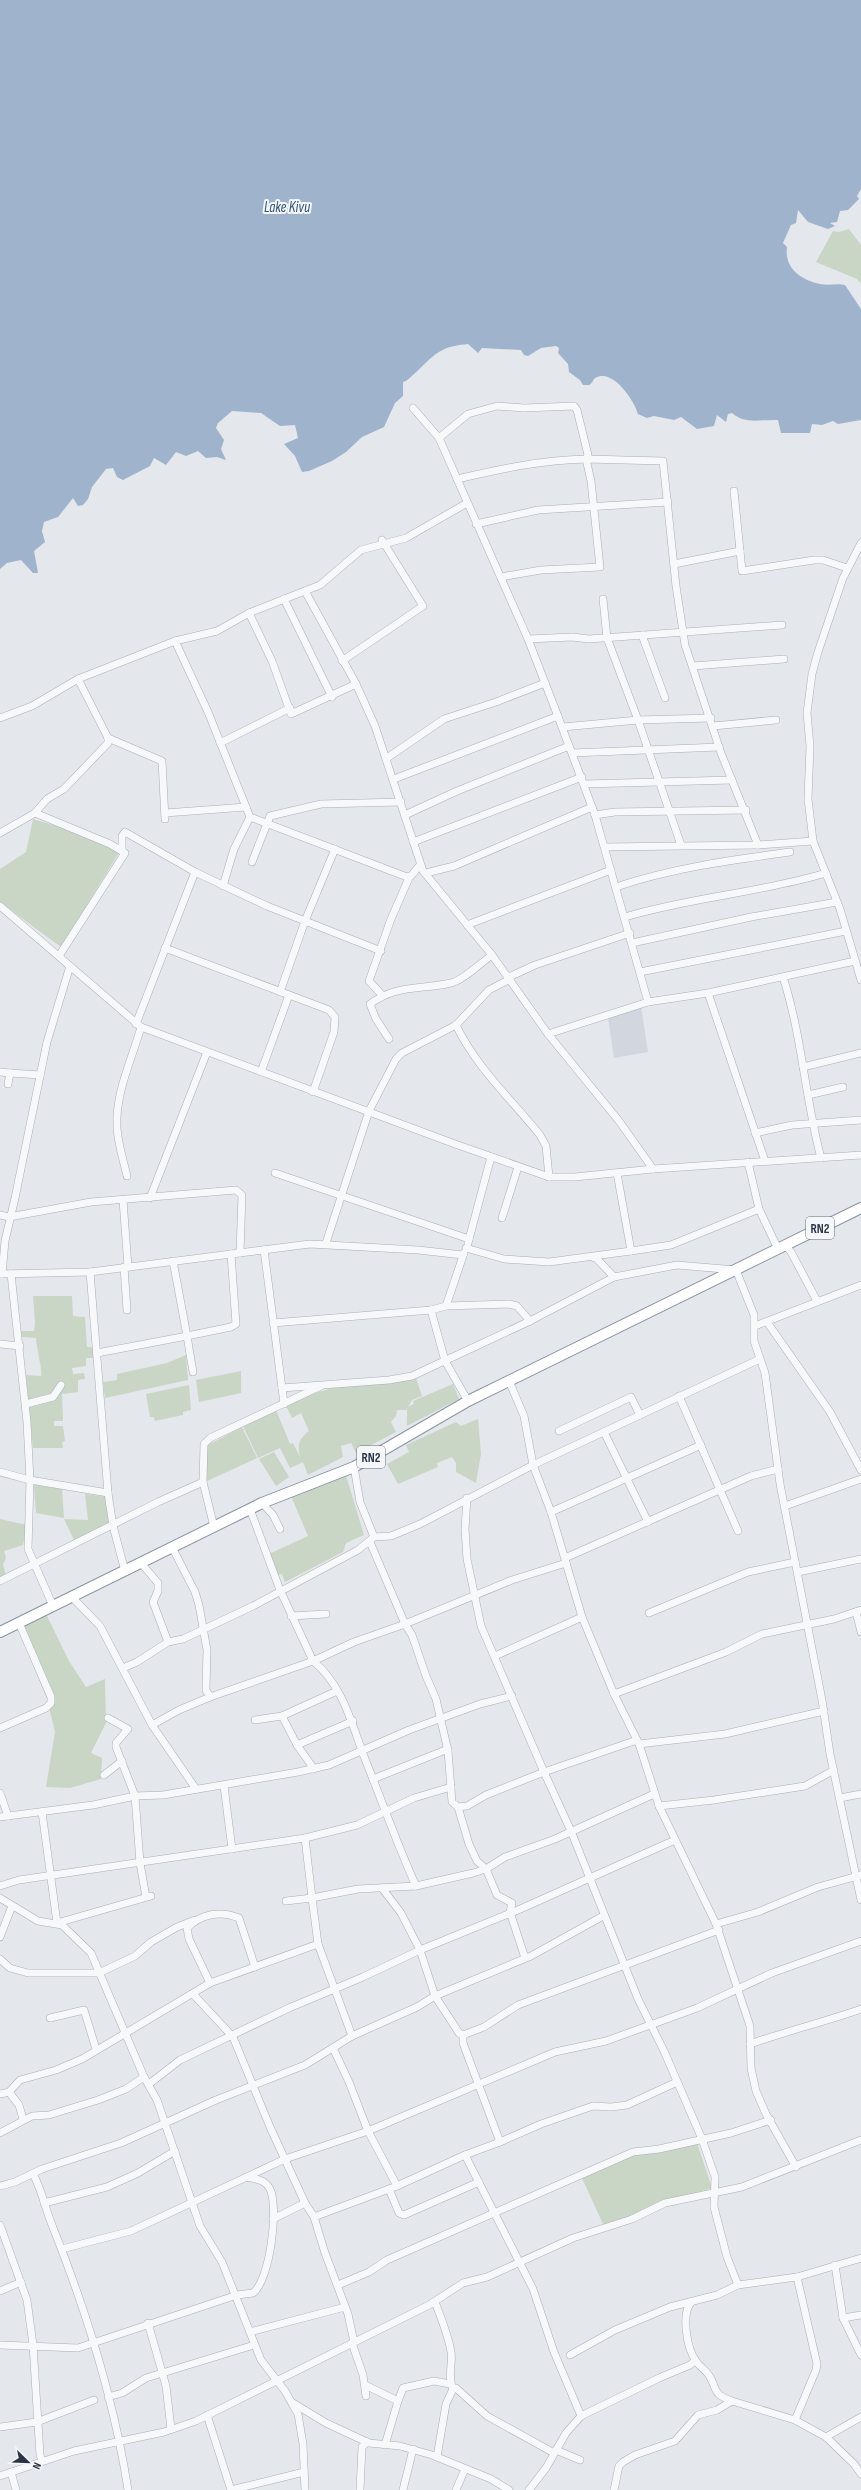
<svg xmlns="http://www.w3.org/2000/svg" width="861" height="2490" font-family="'Sofia Sans Condensed',sans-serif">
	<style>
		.built { fill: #d2d6de }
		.green { fill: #c9d6c5 }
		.water { fill: #9fb4cc }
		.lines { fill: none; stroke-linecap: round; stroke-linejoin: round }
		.minor-casing { stroke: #a9aeb7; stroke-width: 8 }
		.highway-casing { stroke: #8b94a3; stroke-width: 12 }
		.minor { stroke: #f7f8fa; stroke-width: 7 }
		.highway { stroke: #fff; stroke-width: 10 }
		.labels { text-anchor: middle; stroke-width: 4; stroke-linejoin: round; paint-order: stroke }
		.shield { fill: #f4f6f9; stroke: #676e7b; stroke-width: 1 }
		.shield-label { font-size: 13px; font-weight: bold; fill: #2b3445 }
		.water-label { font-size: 15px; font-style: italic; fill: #34527a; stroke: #f4f6f9 }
	</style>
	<rect width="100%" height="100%" fill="#e4e7ec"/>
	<polygon class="built" points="641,1006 648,1052 614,1058 608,1017"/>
	<g class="green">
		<polygon points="849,229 861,245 861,284 857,279 816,262 833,231 839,232"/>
		<polygon points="33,819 69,830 120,851 61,947 0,902 0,869 26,852"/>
		<path d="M33 1296H72L73 1316 85 1317 87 1347H93L94 1358H86V1366L72 1368 73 1374 84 1373 85 1379 78 1380V1392L62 1394 63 1421H54V1426H63L65 1441 62 1442 63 1448H33L26 1375 41 1376C43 1372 36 1346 36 1338L22 1337 21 1331H34L35 1323Z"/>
		<polygon points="186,1355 188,1380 105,1398 103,1382 117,1380 117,1374 167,1363"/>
		<polygon points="241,1371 241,1393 199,1402 196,1380"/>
		<path d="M416 1378 422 1396 412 1400 406 1410H397L396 1416 391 1422 396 1432 356 1453 351 1443 341 1446 343 1457 308 1475 303 1462 290 1468 280 1448 258 1458 243 1426 276 1410 290 1444 293 1443 300 1457C297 1445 299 1439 309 1431L301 1413 292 1418 286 1406 311 1394 340 1386Z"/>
		<polygon points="453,1384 459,1399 407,1426 407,1407 414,1404 413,1401"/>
		<polygon points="189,1385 191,1410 183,1412 183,1415 155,1421 154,1417 150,1417 146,1394"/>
		<polygon points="478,1419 481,1454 476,1483 456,1472 456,1463 452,1457 437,1463 438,1467 398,1484 387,1464 409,1452 406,1445 456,1422 461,1426"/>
		<polygon points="242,1427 257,1458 205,1482 206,1446"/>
		<polygon points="274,1452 289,1477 276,1486 259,1459"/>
		<polygon points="344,1469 364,1535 346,1543 343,1552 285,1582 282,1574 278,1575 269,1554 308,1536 291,1496"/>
		<polygon points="34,1485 62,1489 64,1518 36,1513"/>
		<polygon points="85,1494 106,1497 110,1526 74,1540 64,1519 88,1520"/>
		<polygon points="0,1519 27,1525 23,1545 4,1551 6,1558 3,1564 6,1575 0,1578"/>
		<polygon points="46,1614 69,1661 86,1687 105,1679 106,1723 91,1753 102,1758 101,1779 70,1788 46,1787 55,1732 47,1699 20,1633 24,1626"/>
		<polygon points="697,2143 712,2188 648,2207 634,2216 604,2226 581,2176 640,2153"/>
	</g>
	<path class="water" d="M0 0H861V189L857 196 859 199 848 210 840 211 837 222 830 223 835 226 828 229 808 222 798 210 796 223 791 225 783 243 787 247C784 268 801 280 820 284 829 286 837 283 845 285L861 309V420L838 424 833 421 822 425 812 424 810 433H781L778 420C760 419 746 425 732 413L728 414 726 422 717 415 714 426 697 429 681 417 674 420 654 416 647 418 638 414C635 402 613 367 595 378 593 380 592 384 589 385H583L580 380 569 372 568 364 558 353 559 348 556 346 541 348 528 356 524 355 521 350 482 348 478 353 468 344C458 345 449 346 439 352 429 357 409 382 403 382V396L395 403 384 427 362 437 346 452 332 461 309 471 302 472 295 456 284 444 298 438 295 425 280 426 261 413 232 411 218 423 216 428 224 440 221 449 226 460 217 457 206 458 198 451 186 456 176 452 166 465 154 458 150 466 123 480 117 477 113 468 106 469 92 487 88 499 83 505 78 506 73 498 58 517 44 522 42 531 45 542 34 551 38 573H33L21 560 7 563 0 569Z"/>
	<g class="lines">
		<g class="minor-casing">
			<g id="minor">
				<polyline points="413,408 439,438 528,639 554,706 595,815 648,1002"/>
				<path d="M439 438 468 414 497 406 524 408 574 406 577 410 588 455 586 459C541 460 500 469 457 479"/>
				<polyline points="734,491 742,571 814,560 823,560 847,568"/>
				<polyline points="476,524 538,510 668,502"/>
				<polyline points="861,543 843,578 818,652 812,674 807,713 810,746 808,799 813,841 840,909 861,980"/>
				<polyline points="674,564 740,551"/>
				<polyline points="501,577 541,570 600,567 591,481 586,459 663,461 676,586 685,645 721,753 758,845"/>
				<polyline points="305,591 356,684 375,726 423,871 492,955 548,1034 619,1121 653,1169"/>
				<polyline points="284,599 332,697"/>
				<polyline points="249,613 272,661 291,714 356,684"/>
				<polyline points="642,635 665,698"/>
				<polyline points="528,639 572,637 589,639 782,625"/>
				<polyline points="175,641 208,712 250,817 407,877 411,876 420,865"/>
				<polyline points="342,661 423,606 382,540"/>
				<polyline points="693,666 784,659"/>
				<polyline points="0,718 32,706 78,679 175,641 217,631 249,613 320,585 361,550 406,538 467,503"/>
				<polyline points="713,726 776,720"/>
				<polyline points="563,727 638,720 607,638 603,599"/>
				<polyline points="108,738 162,761 165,819"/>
				<polyline points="220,743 290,708"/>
				<polyline points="572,753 719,747"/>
				<polyline points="387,758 444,719 496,702 545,683"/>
				<polyline points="394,779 558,716"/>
				<polyline points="584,784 732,780"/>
				<polyline points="35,813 110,844 125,853 59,956"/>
				<polyline points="165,813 246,807"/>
				<polyline points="405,815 457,791 569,746"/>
				<polyline points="595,815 615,812 746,810"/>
				<polyline points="0,833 35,813 47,799 64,789 108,743 108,738 78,679"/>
				<polyline points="413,842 582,777"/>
				<polyline points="681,845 638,720 711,718"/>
				<polyline points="605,847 758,845 813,841"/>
				<polyline points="122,851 122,836 125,832 195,872"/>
				<polyline points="252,862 270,816 321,804 401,802"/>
				<polyline points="426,873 454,866 592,807"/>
				<polyline points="223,886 234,849 250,817"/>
				<path d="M616 887C672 868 731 860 790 852"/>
				<polyline points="0,906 141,1027 455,1144 549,1177 575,1177 653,1169 861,1155"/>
				<path d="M625 917C691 897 760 893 826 873"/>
				<polyline points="467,925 611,870"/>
				<polyline points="632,943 751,917 837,902"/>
				<polyline points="165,948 329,1010 335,1017 334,1032 313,1092"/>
				<polyline points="640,972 846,931"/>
				<polyline points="509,977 535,965 630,933"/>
				<path d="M783 977C802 1036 805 1098 821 1158"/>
				<polyline points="280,992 305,921 335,849"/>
				<polyline points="708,993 765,1161"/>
				<polyline points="382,995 369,981 391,919 409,878"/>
				<polyline points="136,1024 195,872 267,906 381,951"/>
				<path d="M456 1025C476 1067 511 1099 540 1135L546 1146 549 1177"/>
				<polyline points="548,1034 648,1002 708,993 855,961"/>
				<path d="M389 1039 376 1019 370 1004C397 984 421 990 451 983 462 981 482 962 492 955"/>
				<polyline points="803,1067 861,1053"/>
				<polyline points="0,1072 10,1073 8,1084"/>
				<polyline points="261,1072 289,995"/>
				<polyline points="10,1073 40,1075"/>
				<polyline points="808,1095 843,1087"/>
				<polyline points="755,1133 792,1125 861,1120"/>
				<polyline points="748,1162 759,1209 778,1249"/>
				<polyline points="275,1173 469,1239"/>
				<path d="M127 1176C123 1159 118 1144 117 1128 115 1093 132 1059 141 1027"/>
				<polyline points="150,1198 207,1052"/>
				<polyline points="123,1200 128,1267"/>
				<polyline points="0,1215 9,1217 91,1202 236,1190 242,1195 240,1253"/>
				<polyline points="502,1218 518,1167"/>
				<polyline points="326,1243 369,1111 396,1059 402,1053 456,1025 489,990 510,979"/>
				<polyline points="468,1243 491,1157"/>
				<polyline points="785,1245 791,1252 817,1301"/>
				<polyline points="466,1248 504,1259 549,1262 631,1251 617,1173"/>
				<polyline points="264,1250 282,1388 389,1380 412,1376 530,1321 614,1277 677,1265 736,1270 754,1315 754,1341 765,1373 780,1484 822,1700 830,1754 861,1900"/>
				<polyline points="631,1251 671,1245 759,1209"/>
				<polyline points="592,1257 597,1259 614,1277"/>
				<polyline points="124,1267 127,1310"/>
				<polyline points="90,1272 108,1493 113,1526 125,1571"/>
				<polyline points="0,1274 90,1272 310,1244 418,1250 463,1255"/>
				<polyline points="2,1274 5,1241 15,1198 47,1042 70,966"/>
				<polyline points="11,1274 27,1422 30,1480 28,1549 53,1606"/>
				<polyline points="446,1306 464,1253"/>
				<polyline points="431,1310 445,1361 468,1401"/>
				<polyline points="767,1322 830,1412 861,1470"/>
				<polyline points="273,1323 431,1310 446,1306 509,1304 517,1306 530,1321"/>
				<polyline points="755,1326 861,1285"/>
				<polyline points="0,1344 20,1346"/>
				<polyline points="97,1353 187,1336 173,1261"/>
				<polyline points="193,1372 187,1336 231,1327 236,1324 231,1254"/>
				<polyline points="509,1381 524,1416 533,1465 551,1512 582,1617 614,1694 639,1744 659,1806 716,1924 750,2026 751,2068 756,2091 766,2114 796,2167"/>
				<polyline points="282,1388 284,1404"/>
				<polyline points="679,1396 738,1531"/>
				<polyline points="26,1404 53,1397 61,1385"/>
				<polyline points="559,1431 631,1397 640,1415"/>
				<polyline points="604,1432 648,1522"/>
				<polyline points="354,1467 360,1502 374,1537"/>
				<polyline points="0,1472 30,1480 108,1493"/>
				<polyline points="262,1503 273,1515 280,1529"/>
				<polyline points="785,1506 861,1479"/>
				<polyline points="250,1509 280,1590 313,1661 354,1642 405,1624 512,1580 566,1563"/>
				<polyline points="551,1512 701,1445"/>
				<polyline points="214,1527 203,1482 204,1444 210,1438 321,1386"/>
				<polyline points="370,1542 405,1624 412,1635 426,1676 436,1699 448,1751 452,1802 458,1807 467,1806 486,1795 544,1772 481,1626 467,1559 465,1529 467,1498"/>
				<path d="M172 1547 195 1592 199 1605 207 1650 206 1690 210 1697 313 1661C343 1685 352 1725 365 1759 382 1801 397 1844 416 1886"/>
				<polyline points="565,1558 751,1476 778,1469"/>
				<polyline points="141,1563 158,1583 158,1591 153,1602 168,1642"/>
				<polyline points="798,1572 861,1559"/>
				<polyline points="0,1581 158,1502 203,1482"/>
				<polyline points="72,1597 100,1626 152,1725 196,1789"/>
				<polyline points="856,1612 861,1632"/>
				<polyline points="649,1613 748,1572 795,1562"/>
				<polyline points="291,1616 326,1614"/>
				<polyline points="495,1656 582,1617"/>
				<polyline points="123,1668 137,1662 168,1642 183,1639 253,1606 358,1550 374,1537 391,1536 420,1524 533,1465 760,1359"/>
				<polyline points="614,1694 726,1652 762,1634 834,1619 861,1610"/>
				<polyline points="282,1716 297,1745"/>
				<polyline points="108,1718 128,1729 116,1743 116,1747 135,1796 140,1863 146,1897"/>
				<polyline points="255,1720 282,1716 337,1691"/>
				<polyline points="152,1725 179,1710 210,1697"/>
				<polyline points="0,1728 46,1708 51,1703 51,1697 19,1623"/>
				<polyline points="637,1740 544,1772 571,1831 638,1999 664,2051 702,2139 715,2177 714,2207 727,2257 738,2285"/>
				<polyline points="639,1744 725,1734 824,1711"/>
				<polyline points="314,1769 297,1745 353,1721"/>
				<polyline points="104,1775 122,1761"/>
				<polyline points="373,1779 448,1749"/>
				<polyline points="224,1786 232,1849"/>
				<polyline points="0,1793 8,1816"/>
				<polyline points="840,1798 861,1794"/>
				<polyline points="659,1806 714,1800 805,1786 834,1770"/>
				<polyline points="458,1807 469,1844 477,1861 486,1869 497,1895 512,1903 510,1912 525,1958"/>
				<polyline points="42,1812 57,1923 151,1896"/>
				<polyline points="0,1817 93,1805 135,1796 163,1795 298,1772 329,1765 409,1730 480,1704 512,1696"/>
				<polyline points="675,1840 518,1910 420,1950 435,1996 459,2033 463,2035 484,2027 518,2005 719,1930"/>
				<polyline points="0,1886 19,1880 305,1838 357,1825 414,1798 451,1787"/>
				<polyline points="0,1898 38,1921 62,1925 91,1953 144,2077 157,2100 200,2226 222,2262 261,2360 285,2391 298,2414 303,2444 305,2490"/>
				<polyline points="286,1901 312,1898 305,1838"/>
				<polyline points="716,1924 758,1912 818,1887 861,1875"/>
				<polyline points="0,1937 12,1906"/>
				<polyline points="0,1959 10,1968 28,1973 99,1973 135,1956 151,1942 177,1927 195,1920"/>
				<path d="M210 1983 189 1939 187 1928C201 1914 220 1910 239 1918L255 1967"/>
				<polyline points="193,1994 233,2037 270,2127 305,2203 314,2217 325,2253 348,2314 354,2342"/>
				<polyline points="50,2018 84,2010 96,2049"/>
				<polyline points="463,2035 463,2043 500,2142 465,2155 533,2289 554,2352 581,2416"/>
				<polyline points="352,2036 318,1944 312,1898 358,1889 416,1886 473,1873 486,1869 505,1857 555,1839 654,1794"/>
				<path d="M750 2044C787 2031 824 2022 861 2009"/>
				<polyline points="333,2048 349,2082 368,2131 397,2186"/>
				<polyline points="149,2084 180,2060 289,2008 363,1977 420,1950 401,1913 382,1888"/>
				<polyline points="9,2092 19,2105 23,2119"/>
				<polyline points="0,2094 9,2092 20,2080 56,2070 82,2059 210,1983 318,1944"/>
				<polyline points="0,2133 32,2116 49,2115 98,2100 126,2089 144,2077"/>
				<polyline points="500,2142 541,2124 593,2106 611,2107 627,2105 677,2082"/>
				<path d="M33 2174C42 2190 45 2208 52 2225 86 2310 114 2399 128 2490"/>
				<polyline points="0,2186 15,2182 42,2169 121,2143 216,2100 305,2065 352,2036 417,2007 435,1996 531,1956 603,1916"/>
				<polyline points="389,2189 399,2213 404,2215 479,2182"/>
				<polyline points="44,2203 107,2187 138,2173 175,2151"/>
				<polyline points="314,2217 397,2186 465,2155"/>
				<polyline points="273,2219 305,2203"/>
				<polyline points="0,2225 27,2300 33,2345 40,2455 42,2461"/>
				<polyline points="62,2249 131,2231 285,2159 368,2131 555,2052 606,2041 697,2008 772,1973 861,1941"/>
				<polyline points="835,2265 843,2318 861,2355"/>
				<polyline points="338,2285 369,2272 387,2260 633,2152 659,2149 731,2133 771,2120"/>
				<polyline points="0,2291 21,2282"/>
				<path d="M435 2302C441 2318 448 2334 451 2352 453 2364 447 2377 453 2389"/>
				<path d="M691 2302C681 2315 687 2349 696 2361 700 2367 707 2371 710 2377 718 2392 713 2394 732 2401"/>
				<polyline points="843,2318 861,2315"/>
				<polyline points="148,2323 166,2386 171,2429"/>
				<polyline points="250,2332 345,2307"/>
				<polyline points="352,2343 363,2375 366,2396"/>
				<path d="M0 2345 78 2348 237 2295 253 2293C270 2280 279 2208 270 2189 265 2179 255 2179 246 2177"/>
				<polyline points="570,2355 615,2330 670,2307 717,2295 738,2285 797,2277 861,2258"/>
				<polyline points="365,2385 398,2401 385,2445"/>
				<polyline points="108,2397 122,2393 146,2378 254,2345"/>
				<polyline points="398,2401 403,2388 434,2381 450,2384"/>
				<polyline points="293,2403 326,2423 369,2443 400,2446 432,2455 491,2479 509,2490"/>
				<polyline points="207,2415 231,2490"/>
				<polyline points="795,2420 816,2370 817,2364 797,2277"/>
				<polyline points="0,2427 37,2422 94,2400"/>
				<polyline points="826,2437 861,2417"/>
				<polyline points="556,2450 580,2460"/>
				<polyline points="437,2457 446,2404 453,2389 456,2388 487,2416 554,2453"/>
				<polyline points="11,2472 16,2490"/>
				<polyline points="0,2476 74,2451 164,2432 196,2421 429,2305 463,2283 487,2277 573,2238 632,2219 665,2203 742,2187 861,2140"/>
				<polyline points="231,2490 304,2472"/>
				<polyline points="360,2490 362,2447 367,2442"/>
				<polyline points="403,2490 413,2449"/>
				<polyline points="456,2490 465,2469"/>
				<polyline points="529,2490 546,2468 566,2433 581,2416 659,2378 690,2365 695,2361"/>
				<polyline points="614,2490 619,2466 623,2462 635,2455 675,2441 698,2415 717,2410 732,2401 795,2420 813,2430 826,2437 854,2464 861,2474"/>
			</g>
		</g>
		<g class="highway-casing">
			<polyline id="highway" points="0,1632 262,1503 354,1467 468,1401 861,1208"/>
		</g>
		<use href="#minor" class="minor"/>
		<use href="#highway" class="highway"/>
	</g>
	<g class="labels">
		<g class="shield">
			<rect x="806" y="1217" width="28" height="22" rx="3"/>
			<rect x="357" y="1446" width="28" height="22" rx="3"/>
		</g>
		<g class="shield-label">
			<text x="820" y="1233">RN2</text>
			<text x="371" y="1462">RN2</text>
		</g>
		<g class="water-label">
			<text x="287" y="212">Lake Kivu</text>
		</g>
	</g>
	<g transform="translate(28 2462) rotate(113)" stroke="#f4f6f9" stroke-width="3" paint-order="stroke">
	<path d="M0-3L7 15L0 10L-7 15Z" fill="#2b3445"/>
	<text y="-6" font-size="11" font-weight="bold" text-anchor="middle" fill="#2b3445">N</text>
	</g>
</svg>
